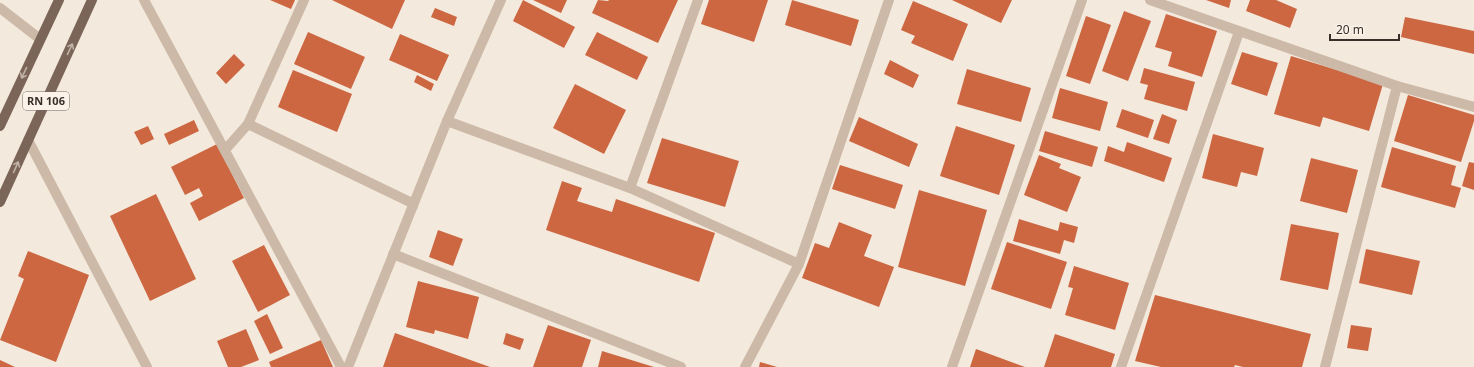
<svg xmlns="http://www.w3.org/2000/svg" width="1474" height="367" font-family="'Noto Sans',sans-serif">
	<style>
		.building { fill: #cc6742 }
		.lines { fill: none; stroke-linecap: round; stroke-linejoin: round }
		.minor { stroke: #ccb9a7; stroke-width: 10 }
		.primary { stroke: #7b6559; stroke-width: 10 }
		.oneway { stroke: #c1b3a8 }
		.labels { text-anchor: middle; stroke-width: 3; stroke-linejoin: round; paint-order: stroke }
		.shield { fill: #fbf3e9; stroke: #736962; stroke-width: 1 }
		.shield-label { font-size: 11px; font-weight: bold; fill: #392e28 }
	</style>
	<rect width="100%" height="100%" fill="#f3e9dc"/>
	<g class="building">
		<polygon points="270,0 295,0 291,9"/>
		<polygon points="332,0 405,0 392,29"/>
		<polygon points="523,0 575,27 564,48 513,21"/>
		<polygon points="533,0 567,0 561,13"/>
		<polygon points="598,0 608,1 609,0 678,0 658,43 592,13"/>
		<polygon points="709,0 768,0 754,42 701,24"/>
		<polygon points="792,0 859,20 851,46 785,25"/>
		<polygon points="952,0 1012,0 1001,23"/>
		<polygon points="1206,0 1231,0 1229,8"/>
		<polygon points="1250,0 1276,0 1297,9 1290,28 1246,11"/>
		<polygon points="913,1 968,24 953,61 911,43 915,36 901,30"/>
		<polygon points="435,8 457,17 454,26 431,17"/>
		<polygon points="1124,11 1151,21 1128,81 1102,71"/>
		<polygon points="1166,14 1217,31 1202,77 1168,66 1172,52 1155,47"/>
		<polygon points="1086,16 1111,25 1090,84 1066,76"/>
		<polygon points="1405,17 1474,31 1474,54 1401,37"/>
		<polygon points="308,32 365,57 351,89 294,64"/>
		<polygon points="597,32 648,57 637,80 585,55"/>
		<polygon points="400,34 449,55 437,81 389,60"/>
		<polygon points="1242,52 1278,63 1267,96 1231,84"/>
		<polygon points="234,54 245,65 226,84 216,73"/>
		<polygon points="1291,56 1383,84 1369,131 1323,117 1320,127 1274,114"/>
		<polygon points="890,60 919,75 913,88 884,74"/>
		<polygon points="1144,68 1195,82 1187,111 1144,99 1148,85 1140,83"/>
		<polygon points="967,69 1031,88 1021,122 957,104"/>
		<polygon points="293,70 352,94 337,132 278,107"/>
		<polygon points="417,75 434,84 431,91 414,82"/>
		<polygon points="575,84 626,110 604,154 553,128"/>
		<polygon points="1060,88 1108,102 1100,131 1052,118"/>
		<polygon points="1408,95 1474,115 1474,121 1461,162 1394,141"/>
		<polygon points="1122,109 1154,120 1148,138 1116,127"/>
		<polygon points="1162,114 1177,120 1169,144 1153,139"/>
		<polygon points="859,117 918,144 909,167 849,141"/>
		<polygon points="194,120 199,131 169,145 164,134"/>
		<polygon points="148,126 154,139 141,145 134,132"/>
		<polygon points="956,126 1015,145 999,195 940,176"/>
		<polygon points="1045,131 1098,147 1092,167 1039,151"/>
		<polygon points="1213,134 1264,148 1257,176 1241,172 1237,187 1202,178"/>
		<polygon points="662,138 739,161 725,207 647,183"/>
		<polygon points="1127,142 1172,158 1164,182 1104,161 1108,146 1124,152"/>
		<polygon points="217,144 244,198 199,221 190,203 203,196 199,188 185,195 171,167"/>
		<polygon points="1392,147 1456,166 1451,185 1461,188 1455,208 1381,187"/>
		<polygon points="1039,155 1061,164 1059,168 1081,177 1067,212 1024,195"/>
		<polygon points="1311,158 1358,170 1347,213 1300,201"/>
		<polygon points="1469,162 1474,163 1474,190 1462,186"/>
		<polygon points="840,165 903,185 895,209 832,189"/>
		<polygon points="562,181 582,188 577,201 612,212 616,199 715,233 699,282 546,230"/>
		<polygon points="919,190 987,210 965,286 898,267"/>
		<polygon points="156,194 196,279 150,301 110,216"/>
		<polygon points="1019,219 1058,231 1060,222 1078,227 1074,243 1064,240 1060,254 1013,241"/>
		<polygon points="839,222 872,235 864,256 894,267 879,307 802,278 815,243 829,248"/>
		<polygon points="1291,224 1339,233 1328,290 1280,280"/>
		<polygon points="438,230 463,239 453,266 429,257"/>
		<polygon points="1007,242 1067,262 1051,309 991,289"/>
		<polygon points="264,245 290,295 258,312 232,261"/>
		<polygon points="1366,249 1420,261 1412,295 1359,283"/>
		<polygon points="28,251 89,275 56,362 0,340 24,279 18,276"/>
		<polygon points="1074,266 1129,283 1115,330 1065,315 1073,288 1068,287"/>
		<polygon points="418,281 479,297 468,339 435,330 434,334 406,327"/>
		<polygon points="1155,295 1311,334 1302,367 1243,367 1235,365 1234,367 1161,367 1135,361"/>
		<polygon points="267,314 283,348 270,354 254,321"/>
		<polygon points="548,325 591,340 582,367 533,367"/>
		<polygon points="1351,325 1372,328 1368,351 1347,348"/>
		<polygon points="246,329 259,360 241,367 228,367 217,341"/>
		<polygon points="395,333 490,367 383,367"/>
		<polygon points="506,333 524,339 520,350 503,344"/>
		<polygon points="1055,334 1115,354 1111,367 1044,367"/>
		<polygon points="321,340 333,367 271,367 269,362"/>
		<polygon points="976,349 1025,367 970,367"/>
		<polygon points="602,351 654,367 598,367"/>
		<polygon points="0,360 15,367 0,367"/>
		<polygon points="760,362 777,367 759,367"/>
	</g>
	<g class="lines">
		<g class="minor">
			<polyline points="144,0 341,367"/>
			<polyline points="1150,0 1397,86 1474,107"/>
			<polyline points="0,8 40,39"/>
			<polyline points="447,121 630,188 698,0"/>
			<polyline points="248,124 412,203 413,206"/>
			<polyline points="28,140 147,367"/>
			<polyline points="225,150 248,124 304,0"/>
			<polyline points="630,188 799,264"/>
			<polyline points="393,254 681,367"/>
			<polyline points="348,367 447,121 501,0"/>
			<polyline points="745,367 799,264 889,0"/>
			<polyline points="952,367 1082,0"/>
			<polyline points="1121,367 1239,32"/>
			<polyline points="1325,367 1397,86"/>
		</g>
		<g class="primary">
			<polyline points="0,126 59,0"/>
			<polyline points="0,202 92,0"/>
		</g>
	</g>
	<defs><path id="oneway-shaft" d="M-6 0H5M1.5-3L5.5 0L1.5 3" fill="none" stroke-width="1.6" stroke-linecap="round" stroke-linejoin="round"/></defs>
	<g class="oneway">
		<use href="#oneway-shaft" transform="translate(70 49) rotate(-65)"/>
		<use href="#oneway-shaft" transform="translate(24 73) rotate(115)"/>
		<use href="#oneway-shaft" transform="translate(16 167) rotate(-66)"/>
	</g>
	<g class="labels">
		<rect class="shield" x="23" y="92" width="46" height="18" rx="3"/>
		<g class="shield-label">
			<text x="46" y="105">RN 106</text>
		</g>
	</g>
	<path d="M1330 34v6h69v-6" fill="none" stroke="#392e28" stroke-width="2"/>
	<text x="1336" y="34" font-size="12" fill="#392e28" stroke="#fbf3e9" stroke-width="3" paint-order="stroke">20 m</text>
</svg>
